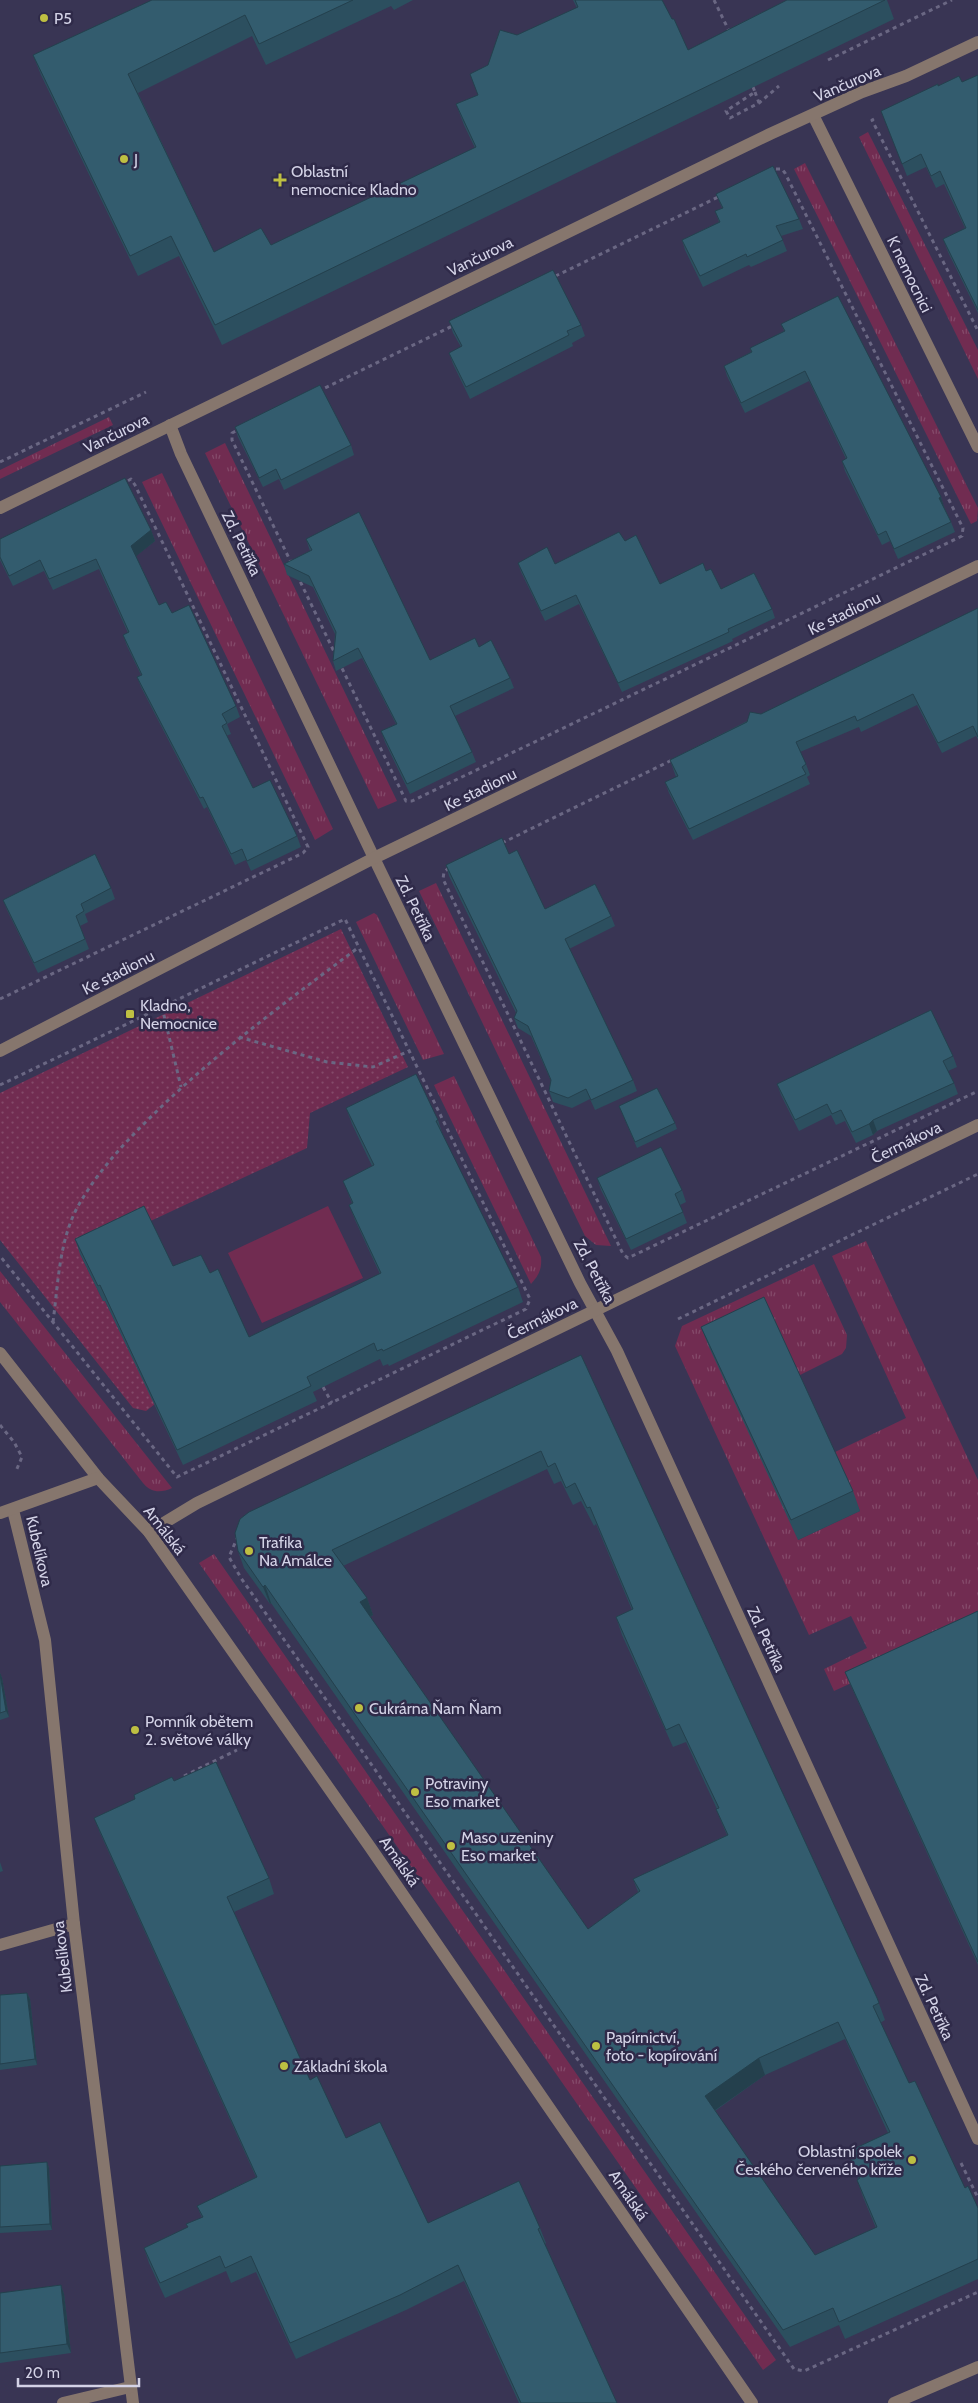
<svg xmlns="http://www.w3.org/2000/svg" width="978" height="2403" font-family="Cabin,sans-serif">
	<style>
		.grass { fill: url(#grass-tufts) }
		.park { fill: url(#park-dots) }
		.garden { fill: #712c51 }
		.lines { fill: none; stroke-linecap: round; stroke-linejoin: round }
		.path { stroke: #6a6783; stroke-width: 3; stroke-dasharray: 4 4; stroke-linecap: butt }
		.minor { stroke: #86766d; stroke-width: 12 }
		.wall { fill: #2c4f5f; fill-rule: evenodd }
		.shaded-wall { fill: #24404d }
		.building { fill: #335c6e; stroke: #24404d; fill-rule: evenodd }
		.poi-dot { fill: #bebf42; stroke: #2f2a49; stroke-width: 2 }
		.labels { text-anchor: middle; stroke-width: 5; stroke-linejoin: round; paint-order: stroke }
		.poi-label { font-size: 16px; fill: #d3d2e6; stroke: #2f2a49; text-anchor: start }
		.street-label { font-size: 16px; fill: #d3d2e6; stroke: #2f2a49 }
	</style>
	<defs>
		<pattern id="grass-tufts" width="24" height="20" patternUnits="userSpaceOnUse" patternTransform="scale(1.25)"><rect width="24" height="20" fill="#712c51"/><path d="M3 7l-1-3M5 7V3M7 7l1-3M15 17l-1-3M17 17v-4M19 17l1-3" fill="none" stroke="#844a6a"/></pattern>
		<pattern id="park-dots" width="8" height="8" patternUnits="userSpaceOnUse" patternTransform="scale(1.25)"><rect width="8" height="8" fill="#712c51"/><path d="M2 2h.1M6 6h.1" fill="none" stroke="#844a6a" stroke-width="1.8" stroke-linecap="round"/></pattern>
	</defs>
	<rect width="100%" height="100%" fill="#393554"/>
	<g class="grass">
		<polygon points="868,132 978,350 978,379 859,137"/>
		<polygon points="805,163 978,508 977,521 971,524 794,169"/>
		<polygon points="109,417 113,425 0,479 0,470"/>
		<polygon points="225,443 397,801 378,809 205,453"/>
		<polygon points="162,473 333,829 315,840 142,482"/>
		<polygon points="436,883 611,1246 596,1245 585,1236 419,891"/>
		<polygon points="374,913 377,915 444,1054 423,1060 356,922"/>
		<path d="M454 1076 541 1257C542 1269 539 1275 531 1284L434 1085Z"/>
		<polygon points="866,1241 978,1480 978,1625 834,1691 824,1669 867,1648 851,1616 809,1635 675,1346 682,1326 814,1264 847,1335 846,1348 842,1354 798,1376 798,1540 860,1511 833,1453 906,1418 832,1256"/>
		<path d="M0 1271 172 1488C161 1493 151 1493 143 1483L0 1302Z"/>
		<polygon points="214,1554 776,2360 763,2370 199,1563"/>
	</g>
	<polygon class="park" points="341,929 408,1067 310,1113 307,1148 80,1254 103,1301 105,1301 155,1404 146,1411 133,1408 0,1240 0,1093"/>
	<polygon class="garden" points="328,1206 363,1278 262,1323 228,1253"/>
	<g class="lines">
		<g class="path">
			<polyline points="714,0 730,33"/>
			<polyline points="828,60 952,0"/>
			<polyline points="753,87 755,92 726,111 730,118 759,103 779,86"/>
			<polyline points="755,92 759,103"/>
			<polyline points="874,119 872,120 978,331"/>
			<polygon points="776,169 782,169 785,173 963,528 962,536 412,801 406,801 232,440 232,433"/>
			<polyline points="0,462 146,392"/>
			<polyline points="502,843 672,760"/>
			<polyline points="449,868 444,872 443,879 623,1254 628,1258 978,1091"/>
			<polyline points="0,999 303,853 308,847 135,485 131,479 124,483"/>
			<polyline points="162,1007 181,1087"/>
			<polyline points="239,1037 327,1062 373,1067 409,1051"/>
			<polyline points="0,1085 345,919 530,1299 526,1309 177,1477 0,1256"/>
			<polyline points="678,1319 978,1174"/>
			<path d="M53 1322C58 1285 59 1242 77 1208 98 1170 128 1139 159 1109 221 1049 290 999 359 947"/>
			<polyline points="323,1387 332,1403"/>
			<polyline points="0,1425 14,1442 22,1457 16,1471"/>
			<polyline points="238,1536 229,1557 241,1578 794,2369 804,2371 978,2292"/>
			<polyline points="184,1776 237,1750"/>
			<polyline points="961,2163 978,2198"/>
		</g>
		<g class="minor">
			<polyline points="813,115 978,447"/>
			<polyline points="170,425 181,454 374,858 580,1283 617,1351 978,2139"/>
			<polyline points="0,508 770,134 862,92 906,76 978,42"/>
			<polyline points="0,1051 374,858 978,566"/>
			<polyline points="0,1353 98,1478 149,1532 370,1847 752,2403"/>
			<polyline points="13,1510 45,1640 74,1924 133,2403"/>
			<polyline points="0,1513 98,1478"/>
			<polyline points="149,1532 197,1503 978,1125"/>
			<polyline points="0,1945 74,1924"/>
			<polyline points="63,2403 130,2387"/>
			<polyline points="894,2403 978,2367"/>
		</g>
	</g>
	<g class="wall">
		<polygon points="152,0 413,0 394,10 391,6 266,65 252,36 138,93 214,252 271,245 475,148 464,125 456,104 478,95 488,65 517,35 577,8 573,0 662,0 688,50 787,0 887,0 894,19 222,345 179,256 138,276 41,75 33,55"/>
		<polygon points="978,75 978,313 948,252 943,239 965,228 944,184 936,188 926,167 907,176 881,111 939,86 962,82"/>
		<polygon points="716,194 799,219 803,229 781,236 787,251 751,267 749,265 703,287 685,250 682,240 719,222 715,211 722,208"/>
		<polygon points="449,321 581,325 585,336 572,343 573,346 470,399 453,364 449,353 461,347 453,333"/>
		<polygon points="781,324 941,497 944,507 951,522 955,532 898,559 890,541 882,545 845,471 842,461 846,459 809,381 745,413 727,376 724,366 751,352 750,348 784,331"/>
		<polygon points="235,427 351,445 354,455 284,490 279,479 263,487 238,437"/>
		<polygon points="151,530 155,541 136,556 159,605 172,613 236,706 240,717 227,724 231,734 226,736 253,788 297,836 301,847 251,871 246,860 235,865 207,807 204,809 141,687 137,677 141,675 127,646 123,635 128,633 99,569 53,590 44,571 13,586 0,560 0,539"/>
		<polygon points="306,539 430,660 479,647 510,678 514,688 455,716 472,752 476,762 410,794 385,742 381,731 396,724 362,658 336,671 333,661 335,634 313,587 287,575 284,564 310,551"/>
		<polygon points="625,541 660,584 706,571 721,589 772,609 775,618 732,639 733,641 622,692 579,604 545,621 521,572 518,563 555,564"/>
		<polygon points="978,608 978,739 976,736 942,753 917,705 861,732 859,727 800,752 806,764 810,775 807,777 810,784 693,840 669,793 665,782 676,777 670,760 761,714"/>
		<polygon points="509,854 545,909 611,916 615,926 569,949 633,1080 637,1091 595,1110 590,1099 572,1108 553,1102 549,1091 551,1081 531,1036 518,1028 514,1018 516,1013 449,876 446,865"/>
		<polygon points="111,888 115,899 85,914 88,922 80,926 89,949 38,973 7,910 3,900"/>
		<polygon points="953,1056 957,1067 948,1071 954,1083 958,1094 877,1131 873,1135 856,1143 845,1121 836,1125 831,1115 799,1131 781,1095 777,1084"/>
		<polygon points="619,1106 675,1123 677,1129 637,1148"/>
		<polygon points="346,1108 438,1120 443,1136 518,1287 523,1302 389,1366 388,1364 383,1366 380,1359 313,1392 317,1401 183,1465 105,1301 103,1301 80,1254 75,1239 173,1266 210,1273 249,1337 380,1274 355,1220 349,1205 352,1203 343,1181 372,1166 352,1124"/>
		<polygon points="597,1178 682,1190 686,1202 680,1205 687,1223 631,1250 601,1190"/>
		<polygon points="701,1327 853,1491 860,1511 798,1540 709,1347"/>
		<path d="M581 1355 877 1998 885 2020 880 2023 909 2083 965 2188 978 2208V2279L845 2339 839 2325 790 2347 271 1603 270 1604 244 1568 238 1551ZM547 1469 554 1484 561 1481 573 1505 581 1501 594 1526 596 1524 632 1610 616 1617 622 1635 673 1747 686 1742 717 1809H716L723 1826 727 1835 633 1879 638 1892 588 1929 370 1617 373 1615 367 1598 343 1566ZM845 2039 888 2133 847 2152 858 2179 857 2180 863 2197 876 2228 815 2255 715 2111 765 2075Z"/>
		<polygon points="978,1611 978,1965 850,1684 845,1672"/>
		<polygon points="0,1673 2,1678 9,1717 0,1720"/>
		<polygon points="174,1781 269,1878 274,1894 234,1912 310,2080 346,2138 428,2223 540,2228 546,2243 545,2244 617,2403 519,2403 464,2281 406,2310 296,2359 256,2272 231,2283 226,2271 165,2298 149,2263 144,2248 188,2227 202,2218 197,2206 256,2177 100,1833 94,1818"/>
		<polygon points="0,1862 3,1871 0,1872"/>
		<polygon points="27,1993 30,1999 37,2065 0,2070 0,1995"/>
		<polygon points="47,2162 49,2168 52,2230 0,2233 0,2166"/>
		<polygon points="61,2285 64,2294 71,2353 0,2363 0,2293"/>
	</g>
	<g class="shaded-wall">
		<polygon points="941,497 944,507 943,508 939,498"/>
		<polygon points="151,530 155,541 135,557 131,546"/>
		<polygon points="873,1120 877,1131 873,1135 869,1124"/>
		<polygon points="265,1585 271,1603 270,1604 263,1587"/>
		<polygon points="367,1598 373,1615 366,1619 360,1602"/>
		<polygon points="0,1673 2,1678 9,1717 6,1711"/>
		<polygon points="27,1993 30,1999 37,2065 35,2059"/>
		<polygon points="759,2058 765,2075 711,2113 705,2096"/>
		<polygon points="47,2162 49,2168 52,2230 50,2224"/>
		<polygon points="61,2285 64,2294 71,2353 67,2344"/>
	</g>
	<g class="building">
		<polygon points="152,0 353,0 259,44 245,15 128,74 214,252 261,228 271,245 476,147 456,104 478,95 470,74 488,65 500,30 517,35 578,7 575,0 662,0 672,19 674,19 688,50 787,0 885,0 215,325 171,236 130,256 33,55"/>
		<polygon points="978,75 978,310 943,239 966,228 940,171 931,176 921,154 902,164 881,111 938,84 938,86 959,76 962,82"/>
		<polygon points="773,166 799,219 776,226 783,240 747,257 746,254 700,276 682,240 720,222 715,211 723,208 716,194"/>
		<polygon points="553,270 581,325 567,331 569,335 466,387 449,353 462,346 449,321"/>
		<polygon points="838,296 941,497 939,498 951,522 894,549 886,531 878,535 842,461 847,458 805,371 741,403 724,366 752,352 750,348 785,331 781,324"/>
		<polygon points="320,385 351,445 281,480 276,469 259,478 235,427"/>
		<polygon points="125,478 151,530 131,546 159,605 166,602 172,613 189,605 236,706 222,714 227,723 222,726 253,788 270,780 297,836 247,861 242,849 231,854 203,797 200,798 137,677 142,675 123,635 129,632 96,559 49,579 40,560 9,576 0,557 0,539"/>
		<polygon points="359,512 430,660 475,638 479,647 491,640 510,678 450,706 472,752 407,784 381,731 397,724 358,648 333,661 336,632 309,576 284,564 312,550 306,539"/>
		<polygon points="619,532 625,541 636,535 660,584 703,563 706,571 711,569 721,589 754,573 772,609 728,629 729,632 618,683 576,595 541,611 518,563 547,547 555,564"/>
		<polygon points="978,608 978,737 973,726 938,743 913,694 857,721 855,716 796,742 806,764 802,767 806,774 689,829 665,782 678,776 670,760 747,722 750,712 761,714"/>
		<polygon points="502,838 509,854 517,850 545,909 595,884 611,916 565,939 633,1080 591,1100 586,1089 568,1098 549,1091 551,1080 528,1026 514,1018 517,1011 446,865"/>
		<polygon points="95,854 111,888 81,904 84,911 76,916 85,939 34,963 3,900"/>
		<polygon points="931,1010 953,1056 943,1061 954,1083 873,1120 869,1124 852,1132 841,1110 832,1114 827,1104 795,1120 777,1084"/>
		<polygon points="416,1074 438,1120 436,1121 518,1287 383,1351 382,1349 377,1351 374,1343 307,1377 311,1386 177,1450 100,1285 98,1286 75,1239 144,1206 173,1266 201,1255 210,1273 218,1269 249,1337 280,1322 381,1273 349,1205 353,1203 343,1181 374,1165 346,1108"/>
		<polygon points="657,1088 675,1123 635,1142 619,1106"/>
		<polygon points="661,1147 682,1190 675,1194 683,1212 626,1239 597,1178"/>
		<polygon points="764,1297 853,1491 791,1520 701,1327"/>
		<path d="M581 1355 877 1998 879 2003 873 2006 909 2083 915 2081 965 2188 968 2186 978 2208V2259L839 2322 833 2308 783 2330 265 1585 263 1587 238 1551 235 1533 240 1519 249 1512ZM541 1451 548 1467 555 1463 566 1488 575 1483 587 1508 590 1507 633 1609 616 1617 666 1730 679 1724 719 1808 716 1809 728 1835 633 1879 640 1891 588 1929 360 1602 367 1598 332 1550ZM838 2022 890 2132 847 2152 860 2178 857 2180 877 2227 815 2255 705 2096 759 2058Z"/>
		<polygon points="978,1611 978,1962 845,1672"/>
		<polygon points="0,1674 6,1711 0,1713"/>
		<polygon points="216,1762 269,1878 227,1897 310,2080 317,2076 346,2138 380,2122 428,2223 519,2181 540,2228 538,2229 617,2403 521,2403 458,2265 400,2295 290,2343 251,2256 225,2268 220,2256 160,2283 144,2248 188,2227 186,2224 203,2217 197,2206 257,2177 94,1818 135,1799 134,1795 172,1777 174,1781"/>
		<polygon points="27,1993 35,2059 0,2064 0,1995"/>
		<polygon points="47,2162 50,2224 0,2227 0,2166"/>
		<polygon points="61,2285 67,2344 0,2353 0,2293"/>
	</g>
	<g class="poi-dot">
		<circle cx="44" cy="18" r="5"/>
		<circle cx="124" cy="159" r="5"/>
		<path d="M277.5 172.5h5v5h5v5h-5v5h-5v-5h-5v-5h5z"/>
		<rect x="125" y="1009" width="10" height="10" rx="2.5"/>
		<circle cx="249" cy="1551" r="5"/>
		<circle cx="359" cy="1708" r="5"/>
		<circle cx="135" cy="1730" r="5"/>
		<circle cx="415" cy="1792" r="5"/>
		<circle cx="451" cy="1846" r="5"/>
		<circle cx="596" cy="2046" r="5"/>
		<circle cx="284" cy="2066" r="5"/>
		<circle cx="912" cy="2160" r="5"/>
	</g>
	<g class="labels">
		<g class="poi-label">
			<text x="54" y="24">P5</text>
			<text x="134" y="165">J</text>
			<text x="291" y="177">Oblastní<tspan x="291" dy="18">nemocnice Kladno</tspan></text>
			<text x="140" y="1011">Kladno,<tspan x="140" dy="18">Nemocnice</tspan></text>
			<text x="259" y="1548">Trafika<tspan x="259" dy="18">Na Amálce</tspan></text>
			<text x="369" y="1714">Cukrárna Ňam Ňam</text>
			<text x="145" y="1727">Pomník obětem<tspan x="145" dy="18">2. světové války</tspan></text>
			<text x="425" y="1789">Potraviny<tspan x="425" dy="18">Eso market</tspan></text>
			<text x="461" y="1843">Maso uzeniny<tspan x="461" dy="18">Eso market</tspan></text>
			<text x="606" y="2043">Papírnictví,<tspan x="606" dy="18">foto - kopírování</tspan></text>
			<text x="294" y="2072">Základní škola</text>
			<text x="902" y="2157" text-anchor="end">Oblastní spolek<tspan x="902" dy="18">Českého červeného kříže</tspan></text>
		</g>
		<g class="street-label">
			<text transform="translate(847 83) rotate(-23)" y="6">Vančurova</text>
			<text transform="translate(480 256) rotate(-26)" y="6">Vančurova</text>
			<text transform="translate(910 274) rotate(64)" y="6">K nemocnici</text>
			<text transform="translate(116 433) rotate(-26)" y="6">Vančurova</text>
			<text transform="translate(242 543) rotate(64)" y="6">Zd. Petříka</text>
			<text transform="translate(844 613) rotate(-26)" y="6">Ke stadionu</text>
			<text transform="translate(480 789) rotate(-26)" y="6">Ke stadionu</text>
			<text transform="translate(416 908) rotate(64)" y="6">Zd. Petříka</text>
			<text transform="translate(118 972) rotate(-27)" y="6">Ke stadionu</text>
			<text transform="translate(906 1142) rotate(-26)" y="6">Čermákova</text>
			<text transform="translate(595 1271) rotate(62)" y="6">Zd. Petříka</text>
			<text transform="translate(542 1318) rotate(-26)" y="6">Čermákova</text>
			<text transform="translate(165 1530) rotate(52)" y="6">Amálská</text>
			<text transform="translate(40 1551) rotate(77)" y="6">Kubelíkova</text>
			<text transform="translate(767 1639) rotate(65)" y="6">Zd. Petříka</text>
			<text transform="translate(400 1861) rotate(55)" y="6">Amálská</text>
			<text transform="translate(62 1957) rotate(-97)" y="6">Kubelíkova</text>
			<text transform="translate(935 2007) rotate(65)" y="6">Zd. Petříka</text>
			<text transform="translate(629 2195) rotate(56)" y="6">Amálská</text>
		</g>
	</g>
	<path d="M18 2378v8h121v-8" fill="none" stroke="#d3d2e6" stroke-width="2.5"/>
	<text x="25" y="2378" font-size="15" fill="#d3d2e6" stroke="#2f2a49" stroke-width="4" paint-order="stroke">20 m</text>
</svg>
